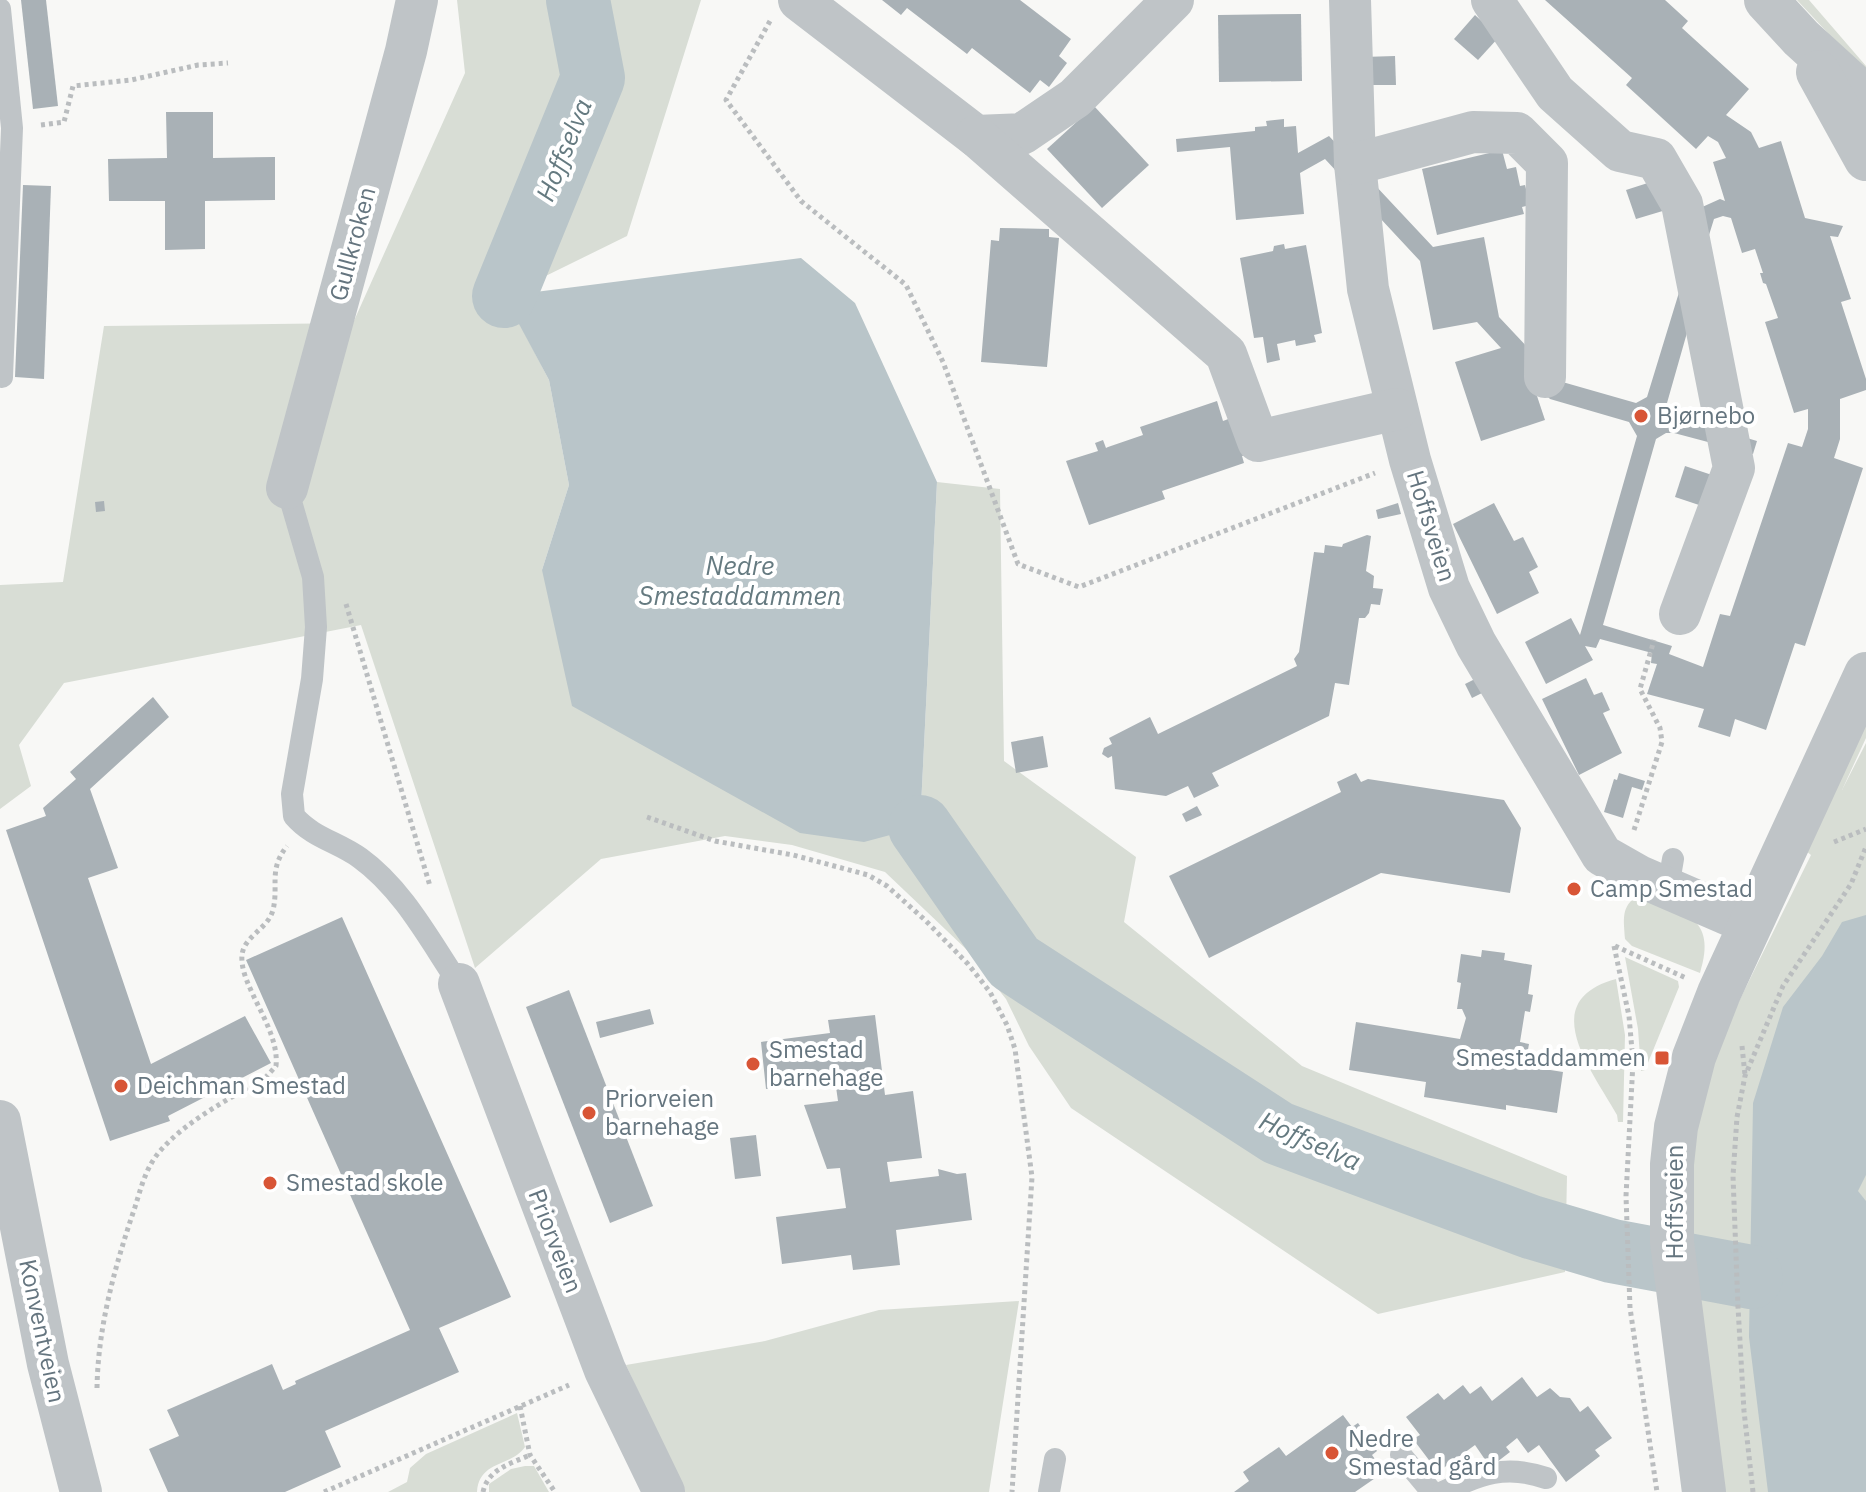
<svg xmlns="http://www.w3.org/2000/svg" width="1866" height="1492" font-family="'IBM Plex Sans',sans-serif">
	<style>
		.green { fill: #d8ddd5 }
		.water { fill: #b9c5c9 }
		.lines { fill: none; stroke-linecap: round; stroke-linejoin: round }
		.river { stroke: #b9c5c9; stroke-width: 64 }
		.building { fill: #a9b1b6; fill-rule: evenodd }
		.path { stroke: #babdbf; stroke-width: 5; stroke-dasharray: 4 4; stroke-linecap: butt }
		.service { stroke: #bfc4c7; stroke-width: 22 }
		.minor { stroke: #bfc4c7; stroke-width: 42 }
		.tertiary { stroke: #bfc4c7; stroke-width: 44 }
		.poi-dot { fill: #d85536; stroke: #fff; stroke-width: 3 }
		.labels { text-anchor: middle; stroke-width: 8; stroke-linejoin: round; paint-order: stroke }
		.street-label { font-size: 24px; fill: #65757f; stroke: #fff }
		.poi-label { font-size: 24px; fill: #65757f; stroke: #fff; text-anchor: start }
		.water-label { font-size: 26px; font-style: italic; fill: #657a80; stroke: #fff }
	</style>
	<rect width="100%" height="100%" fill="#f8f8f6"/>
	<g class="green">
		<polygon points="457,0 701,0 627,236 505,296 549,380 569,485 542,570 920,827 937,482 1000,489 1004,761 1136,857 1124,922 1302,1066 1567,1176 1565,1272 1378,1314 1071,1108 1029,1046 1006,999 966,949 885,872 792,845 725,836 601,859 475,968 361,625 64,683 19,745 31,786 0,809 0,585 63,582 104,326 353,323 465,73"/>
		<polygon points="1797,0 1809,0 1866,66 1866,80 1826,31"/>
		<polygon points="1866,720 1866,738 1842,790 1866,743 1866,1492 1722,1492 1685,1165 1715,1050 1811,855 1806,851"/>
		<path d="M1639 895C1682 912 1718 916 1700 973L1632 946 1625 939C1624 920 1620 906 1639 895Z"/>
		<polygon points="1625,957 1678,981 1679,987 1645,1070 1641,1071 1638,1029"/>
		<path d="M1616 979 1625 1035 1623 1122H1618L1617 1115C1592 1070 1535 1001 1616 979Z"/>
		<polygon points="1019,1301 989,1492 684,1492 626,1365 765,1341 879,1310"/>
		<path d="M517 1413 525 1447C511 1467 479 1460 477 1492H388L407 1482 410 1468 426 1454Z"/>
		<polygon points="525,1466 534,1466 549,1492 489,1492 489,1484 511,1469"/>
	</g>
	<g class="water">
		<polygon points="801,258 855,303 937,482 920,827 864,842 800,833 572,706 542,570 569,485 549,380 504,296"/>
		<polygon points="1866,915 1866,1175 1858,1191 1866,1201 1866,1492 1768,1492 1749,1337 1753,1103 1783,1007 1822,956 1842,922"/>
	</g>
	<g class="lines">
		<g class="river">
			<polyline points="504,296 593,78 578,0"/>
			<polyline points="920,827 1014,962 1278,1133 1531,1227 1612,1251 1751,1277"/>
		</g>
	</g>
	<g class="building">
		<polygon points="21,0 46,0 58,106 33,109"/>
		<polygon points="882,0 1020,0 1071,39 1059,56 1067,63 1049,87 1040,80 1030,93 972,48 967,54 907,8 901,15"/>
		<path d="M1545 0H1665L1688 21 1682 28 1749 89 1726 115 1751 132 1759 148 1781 141 1805 218 1843 226 1838 237 1830 236 1851 299 1841 302 1866 379V390L1840 399V439L1834 458 1863 468 1805 646 1795 643 1766 730 1735 719 1730 737 1698 727 1704 709 1647 694 1657 664 1651 663 1652 653 1600 639 1596 648 1585 646 1593 660 1546 684 1525 642 1571 618 1580 635 1637 436 1629 422 1550 399 1532 381 1545 420 1481 441 1455 362 1501 348 1477 322 1433 330 1420 261 1325 159 1300 173 1304 214 1236 220 1230 147 1177 152 1176 139 1255 131V127L1267 126 1266 121 1284 119V127L1296 126 1298 153 1329 136 1433 247 1484 237 1499 317 1559 381 1636 403 1647 397 1688 263 1700 208 1720 199 1725 201 1713 162 1726 158 1718 142 1708 136 1696 149 1626 85 1632 78ZM1723 216 1731 218 1742 253 1755 249 1763 273H1760L1763 283 1766 284 1778 318 1765 322 1794 413 1808 409V429L1802 447 1788 443 1730 616 1720 614 1703 667 1669 654 1672 646 1603 625 1656 439 1666 433H1674L1753 454 1757 441 1679 418 1672 415 1667 403 1706 266 1700 264 1714 219Z"/>
		<polygon points="1301,14 1302,81 1219,82 1218,15"/>
		<polygon points="1475,15 1499,37 1478,60 1454,39"/>
		<polygon points="1395,56 1396,85 1364,85 1363,57"/>
		<polygon points="1094,106 1149,165 1102,208 1047,149"/>
		<polygon points="166,112 213,112 213,158 275,157 275,200 205,201 205,249 165,250 165,201 109,201 108,159 167,158"/>
		<polygon points="1502,150 1507,169 1516,167 1520,186 1525,185 1530,205 1522,207 1524,214 1437,235 1422,169"/>
		<polygon points="1657,180 1666,210 1636,219 1626,190"/>
		<polygon points="23,185 51,186 44,379 15,377"/>
		<polygon points="1000,228 1049,229 1049,237 1059,238 1047,367 981,362 991,240 999,241"/>
		<polygon points="1284,244 1285,249 1306,245 1322,333 1314,335 1316,342 1296,346 1295,340 1277,344 1280,360 1267,363 1263,337 1254,338 1240,258 1273,251 1274,246"/>
		<polygon points="1217,401 1223,421 1231,418 1250,454 1242,456 1244,463 1162,491 1165,499 1089,525 1066,461 1098,451 1095,443 1103,440 1106,448 1108,447 1143,435 1140,427"/>
		<polygon points="1685,466 1715,476 1705,507 1675,497"/>
		<polygon points="104,501 105,511 96,512 95,502"/>
		<polygon points="1398,503 1401,514 1378,519 1376,510"/>
		<polygon points="1494,503 1514,541 1523,537 1538,567 1529,572 1539,593 1497,614 1453,524"/>
		<polygon points="1367,535 1371,536 1366,571 1374,576 1373,588 1383,589 1380,605 1371,604 1369,613 1365,618 1359,618 1349,685 1335,683 1329,716 1212,773 1219,786 1194,798 1188,786 1166,796 1115,789 1112,756 1108,758 1102,754 1104,748 1112,744 1109,738 1150,717 1158,734 1297,666 1294,659 1299,652 1314,552 1324,553 1325,545 1342,547 1343,544"/>
		<polygon points="1586,678 1594,695 1602,692 1610,710 1603,713 1622,753 1579,775 1542,699"/>
		<polygon points="1475,679 1482,693 1472,698 1465,684"/>
		<polygon points="153,697 169,717 90,789 118,868 88,878 151,1064 245,1016 271,1063 168,1116 170,1121 110,1141 6,830 46,816 43,808 76,779 70,772"/>
		<polygon points="1043,736 1048,767 1016,773 1011,742"/>
		<polygon points="1356,773 1361,782 1368,779 1504,800 1521,828 1510,893 1381,873 1209,958 1169,876 1341,792 1337,782"/>
		<polygon points="1619,773 1645,781 1642,790 1632,787 1623,818 1604,812 1614,779 1617,780"/>
		<polygon points="1197,806 1202,815 1186,822 1182,814"/>
		<polygon points="342,917 511,1297 439,1328 459,1372 325,1431 341,1467 285,1492 168,1492 149,1449 179,1436 167,1410 272,1364 283,1390 296,1384 295,1381 410,1330 246,960"/>
		<polygon points="1482,950 1505,953 1504,960 1532,965 1528,994 1533,995 1530,1012 1525,1011 1520,1042 1529,1044 1525,1066 1563,1072 1557,1113 1506,1105 1506,1110 1424,1097 1426,1082 1349,1070 1356,1022 1460,1039 1466,1018 1462,1009 1457,1009 1461,983 1457,982 1461,954 1481,957"/>
		<polygon points="569,990 653,1206 610,1223 526,1007"/>
		<polygon points="650,1009 654,1024 600,1038 596,1022"/>
		<polygon points="875,1015 885,1095 913,1091 922,1158 887,1162 890,1182 939,1176 938,1169 957,1174 966,1173 972,1220 896,1230 900,1265 853,1270 851,1255 782,1264 776,1217 846,1208 840,1168 827,1169 804,1105 838,1101 835,1080 766,1089 761,1042 830,1033 828,1020"/>
		<polygon points="756,1135 761,1176 735,1179 730,1138"/>
		<polygon points="1522,1377 1537,1397 1550,1388 1560,1397 1570,1398 1580,1412 1588,1406 1612,1438 1595,1450 1600,1456 1566,1482 1539,1445 1528,1453 1517,1438 1506,1447 1510,1452 1497,1462 1493,1456 1486,1461 1475,1445 1438,1472 1413,1439 1420,1435 1406,1417 1438,1393 1444,1400 1463,1385 1470,1394 1481,1386 1492,1401"/>
		<polygon points="1343,1415 1352,1427 1358,1423 1377,1451 1372,1455 1384,1472 1355,1492 1234,1492 1249,1481 1243,1472 1279,1447 1286,1456"/>
	</g>
	<g class="lines">
		<g class="path">
			<polyline points="770,21 726,100 801,201 906,285 943,362 1018,564 1079,587 1375,473"/>
			<polyline points="41,125 64,122 73,86 131,80 198,65 228,63"/>
			<polyline points="346,604 430,886"/>
			<polyline points="647,817 715,841 793,855 868,875 887,886 925,920 968,964 990,992 1007,1025 1015,1049 1032,1177 1012,1492"/>
			<polyline points="1634,830 1662,742 1660,728 1640,689 1654,640"/>
			<polyline points="1834,842 1866,829"/>
			<polyline points="1614,946 1629,1016 1633,1062 1626,1196 1630,1308 1657,1492"/>
			<polyline points="1615,946 1686,978"/>
			<polyline points="1742,1046 1745,1075"/>
			<path d="M97 1388C98 1326 115 1266 135 1207 141 1188 146 1167 160 1151 188 1119 230 1099 266 1077L276 1066C280 1028 239 986 242 955 244 936 268 929 273 910 279 885 268 870 287 846"/>
			<polyline points="520,1406 530,1455 555,1492"/>
			<polyline points="324,1492 569,1385"/>
			<path d="M483 1492C488 1469 510 1464 530 1455"/>
			<polyline points="1753,1492 1744,1411 1738,1307 1733,1176 1737,1117 1745,1076 1783,986 1851,884 1866,847"/>
		</g>
		<g class="service">
			<polyline points="0,9 12,128 2,377"/>
			<path d="M287 488 313 577 316 627 312 679 292 794 294 816C313 838 338 842 360 858 403 889 430 941 459 984"/>
			<polyline points="1668,888 1673,859"/>
			<polyline points="1401,1455 1432,1492"/>
			<polyline points="1049,1492 1055,1459"/>
			<path d="M1443 1492C1480 1474 1506 1464 1546 1478"/>
		</g>
		<g class="minor">
			<polyline points="799,0 976,136 1022,134 1075,98 1173,0"/>
			<polyline points="1350,0 1355,164 1368,289 1410,460 1449,588 1476,644 1602,855 1639,876 1750,924"/>
			<polyline points="1492,0 1555,93 1620,151 1656,159 1682,204 1734,468 1680,614"/>
			<polyline points="976,136 1226,354 1258,441 1397,409"/>
			<polyline points="1355,164 1473,132 1517,133 1547,163 1545,377"/>
			<polyline points="287,488 406,51 417,0"/>
			<polyline points="459,984 605,1370 664,1492"/>
			<polyline points="0,1121 48,1364 81,1492"/>
		</g>
		<g class="tertiary">
			<polyline points="1766,0 1801,38 1859,91 1866,102"/>
			<polyline points="1818,72 1866,159"/>
			<polyline points="1704,1492 1672,1242 1672,1164 1676,1127 1694,1057 1719,993 1866,674"/>
		</g>
	</g>
	<g class="poi-dot">
		<circle cx="1641" cy="416" r="8"/>
		<circle cx="1574" cy="889" r="8"/>
		<rect x="1654" y="1050" width="16" height="16" rx="4"/>
		<circle cx="753" cy="1064" r="8"/>
		<circle cx="121" cy="1086" r="8"/>
		<circle cx="589" cy="1113" r="8"/>
		<circle cx="270" cy="1183" r="8"/>
		<circle cx="1332" cy="1453" r="8"/>
	</g>
	<g class="labels">
		<g class="street-label">
			<text transform="translate(353 244) rotate(-75)" y="8">Gullkroken</text>
			<text transform="translate(1431 526) rotate(73)" y="8">Hoffsveien</text>
			<text transform="translate(1675 1202) rotate(-90)" y="8">Hoffsveien</text>
			<text transform="translate(555 1241) rotate(69)" y="8">Priorveien</text>
			<text transform="translate(42 1331) rotate(78)" y="8">Konventveien</text>
		</g>
		<g class="poi-label">
			<text x="1657" y="424">Bjørnebo</text>
			<text x="1590" y="897">Camp Smestad</text>
			<text x="769" y="1058">Smestad<tspan x="769" dy="28">barnehage</tspan></text>
			<text x="1646" y="1066" text-anchor="end">Smestaddammen</text>
			<text x="137" y="1094">Deichman Smestad</text>
			<text x="605" y="1107">Priorveien<tspan x="605" dy="28">barnehage</tspan></text>
			<text x="286" y="1191">Smestad skole</text>
			<text x="1348" y="1447">Nedre<tspan x="1348" dy="28">Smestad gård</tspan></text>
		</g>
		<g class="water-label">
			<text transform="translate(564 150) rotate(-68)" y="9">Hoffselva</text>
			<text x="740" y="575">Nedre<tspan x="740" dy="30">Smestaddammen</tspan></text>
			<text transform="translate(1310 1141) rotate(24)" y="9">Hoffselva</text>
		</g>
	</g>
</svg>
